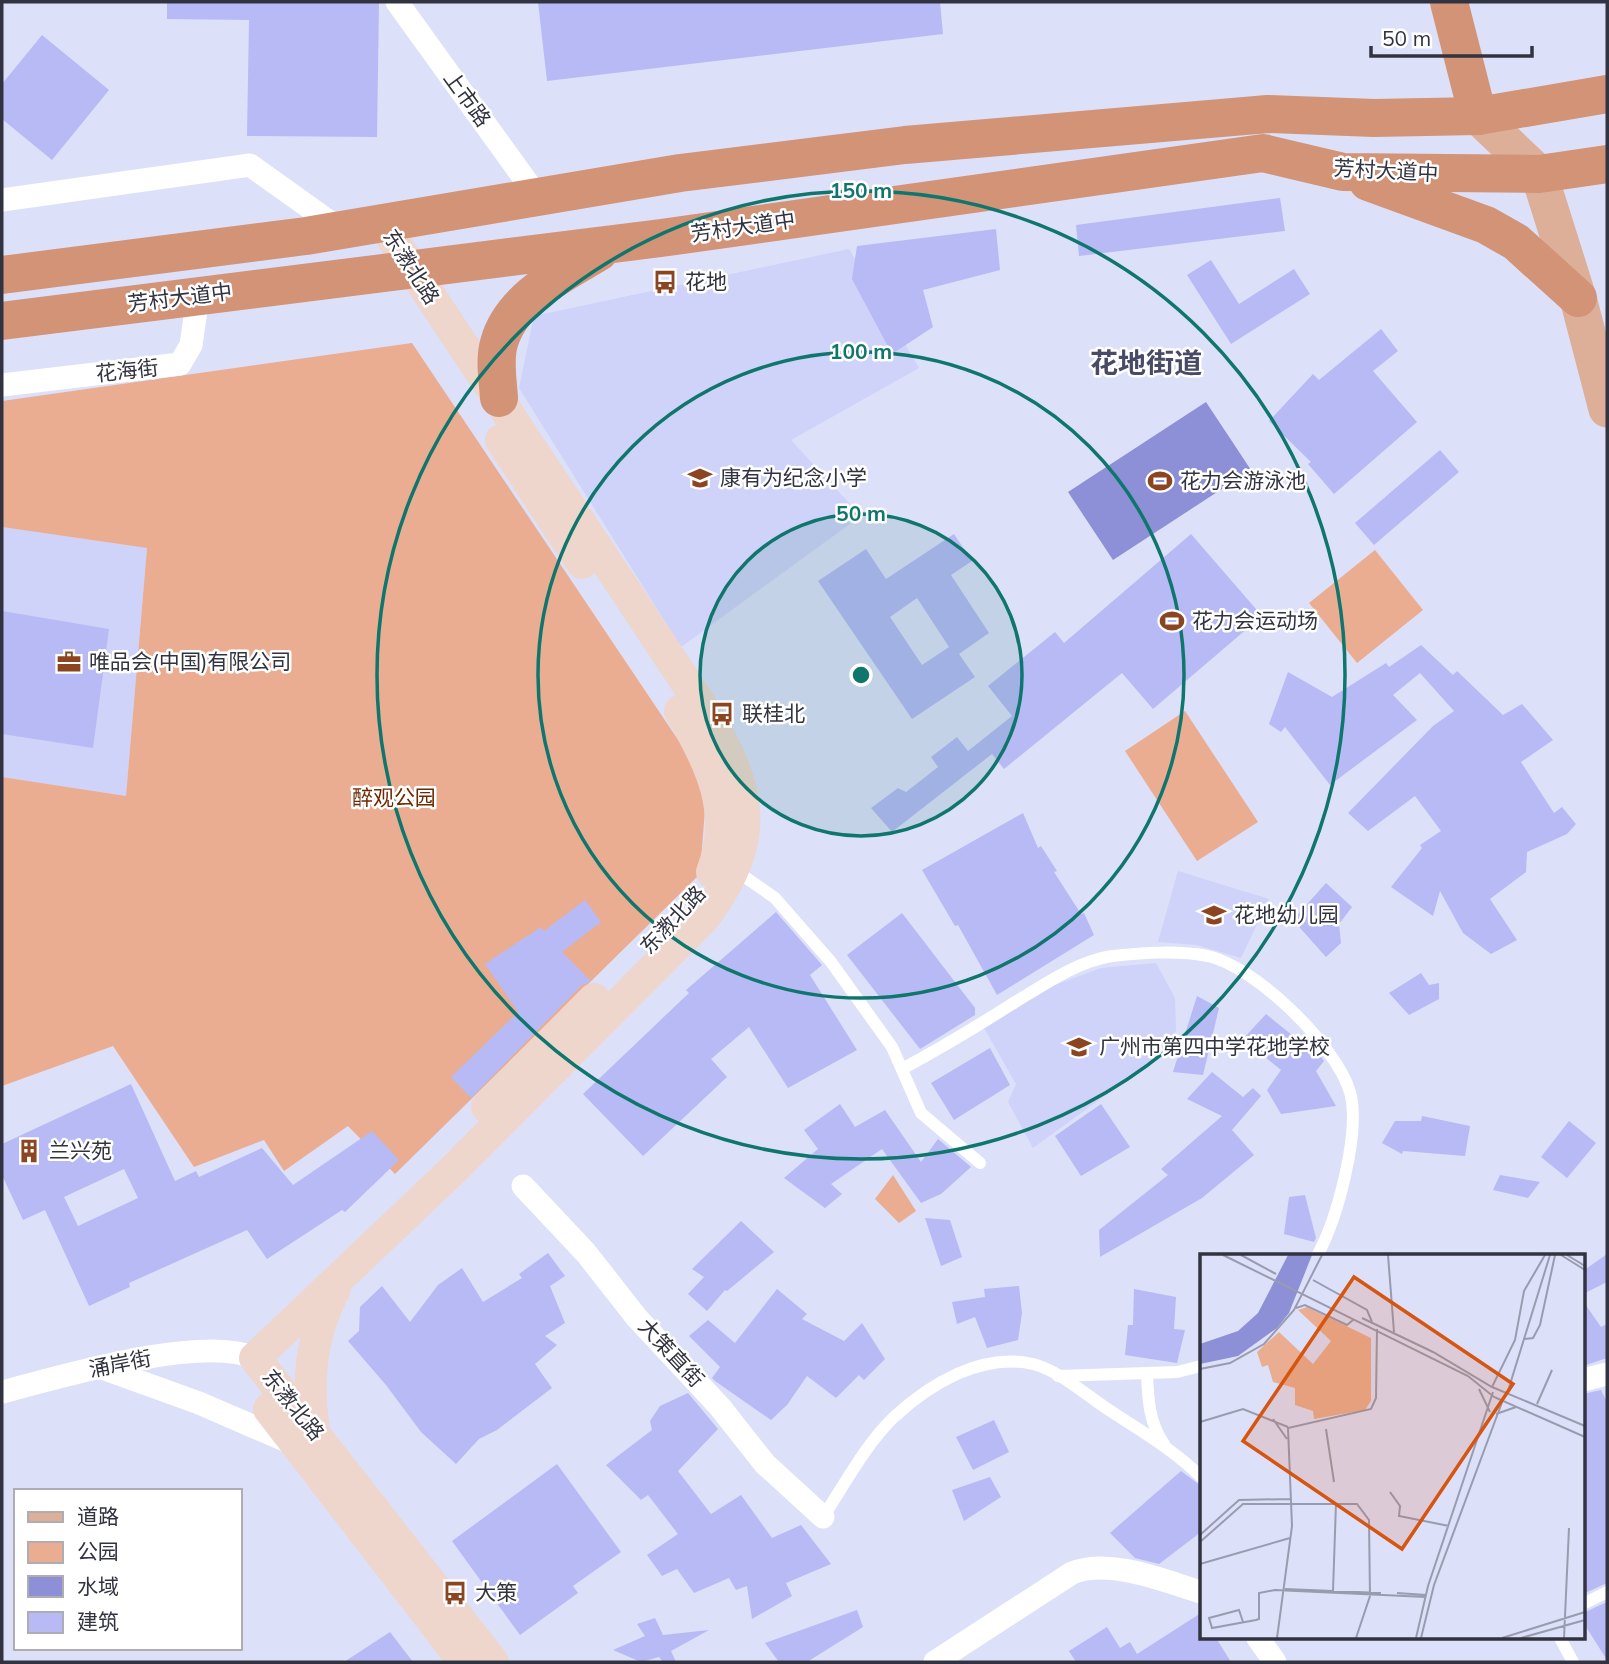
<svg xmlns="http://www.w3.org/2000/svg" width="1609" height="1664" font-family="Mulish,'Noto Sans SC',sans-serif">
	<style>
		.built { fill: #cfd2f9 }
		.green { fill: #eaad91 }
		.water { fill: #8d90d6 }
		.building { fill: #b7baf5; fill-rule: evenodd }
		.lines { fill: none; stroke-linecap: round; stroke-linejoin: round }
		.service { stroke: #fff; stroke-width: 12 }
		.minor { stroke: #fff; stroke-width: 23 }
		.secondary { stroke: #eed6cc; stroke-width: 32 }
		.primary { stroke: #ddae98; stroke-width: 37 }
		.trunk { stroke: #d29376; stroke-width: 38 }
		.ring { fill: none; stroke: #0f766e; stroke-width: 3.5 }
		.labels { text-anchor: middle; stroke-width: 5; stroke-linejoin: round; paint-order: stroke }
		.street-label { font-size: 21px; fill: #323340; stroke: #fff }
		.poi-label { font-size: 21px; fill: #323340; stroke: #fff; text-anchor: start }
		.park-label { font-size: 21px; fill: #6d2901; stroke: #fff }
		.district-label { font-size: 28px; font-weight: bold; fill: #494a65; stroke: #fff }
		.inset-road { fill: none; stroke: #999baf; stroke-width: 2 }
		.view { fill: #d65511; fill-opacity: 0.15; stroke: #d65511; stroke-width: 3.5 }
		.inset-edge { fill: none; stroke: #323340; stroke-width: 3.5 }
		.centre { fill: #0f766e; stroke: #fff; stroke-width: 3.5 }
		.ring-label { font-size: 21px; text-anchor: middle; font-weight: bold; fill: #0f766e; stroke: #fff; stroke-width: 5; stroke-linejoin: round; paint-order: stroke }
	</style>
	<rect width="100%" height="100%" fill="#dde0f9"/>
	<g class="built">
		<polygon points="849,249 919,368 791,440 861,516 681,647 519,388 534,316"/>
		<polygon points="2,527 147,548 126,796 2,777"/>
		<polygon points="1178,871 1269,899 1241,958 1197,945 1158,942"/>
		<polygon points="1156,963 1175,998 1176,1031 1151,1062 1033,1148 1008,1102 1016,1084 984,1028 1055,985 1101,968"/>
	</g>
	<g class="green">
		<polygon points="412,343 707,783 700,874 395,1174 348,1126 284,1171 264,1140 194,1167 113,1046 2,1086 2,777 126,796 147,548 2,527 2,401"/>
		<polygon points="1375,550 1423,610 1357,663 1309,603"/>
		<polygon points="1185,711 1258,822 1197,861 1125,751"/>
		<polygon points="893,1175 916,1211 899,1223 875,1199"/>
	</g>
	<polygon class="water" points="1206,402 1251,470 1113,560 1068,492"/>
	<g class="building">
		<polygon points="167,2 379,2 377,137 247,136 249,20 167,19"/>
		<polygon points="538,2 940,2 943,34 547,81"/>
		<polygon points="42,35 109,90 52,160 2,119 2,84"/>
		<polygon points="1280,198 1285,231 1079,256 1076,225"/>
		<polygon points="996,229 1000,270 923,290 933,327 892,354 852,279 857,246"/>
		<polygon points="1211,260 1239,304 1294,269 1310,294 1231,344 1187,275"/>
		<polygon points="1381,329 1398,351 1373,371 1417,422 1334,494 1308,464 1311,462 1269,421 1313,374 1319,380"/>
		<polygon points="1440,450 1459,472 1374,545 1355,523"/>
		<path d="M954 534 972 561 951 575 989 633 959 654 975 677 912 719 818 581 866 549 886 579ZM917 598 949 647 922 665 890 617Z"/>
		<polygon points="1191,534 1262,616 1153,709 1122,673 1004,769 992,754 892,832 871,808 898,788 906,792 938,767 931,757 957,737 968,751 1012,716 988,686 1055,632 1064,643"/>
		<polygon points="2,611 109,629 93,748 2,734"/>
		<polygon points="1421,645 1453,675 1457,671 1503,715 1522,704 1553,740 1521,762 1554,813 1562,807 1576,824 1567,834 1527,852 1526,872 1490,899 1517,940 1491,954 1463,933 1440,891 1433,916 1391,887 1422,848 1420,845 1441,831 1415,796 1368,831 1348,813 1433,726 1454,711 1420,673 1393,695 1417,720 1330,785 1285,727 1281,732 1269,724 1288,672 1332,697 1386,663 1389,667"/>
		<polygon points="1023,813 1038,848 1041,846 1057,871 1054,872 1081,914 1084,913 1094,935 997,995 958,925 955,926 922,870"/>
		<polygon points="1326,883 1352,907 1339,924 1341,943 1326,957 1293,920"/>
		<polygon points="585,900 601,922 562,952 591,981 581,986 471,1098 451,1077 518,1012 485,964 541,927 544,931"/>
		<polygon points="776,912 822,965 810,975 857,1050 788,1088 749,1027 711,1059 727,1077 643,1156 583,1094 689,993 686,990"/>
		<polygon points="902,913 975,1008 975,1015 920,1049 847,955"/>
		<polygon points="1421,973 1429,985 1439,983 1439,999 1409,1015 1389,993"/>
		<polygon points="1197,996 1219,1008 1203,1075 1173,1072"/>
		<polygon points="1266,1014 1308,1048 1312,1046 1322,1058 1324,1061 1316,1071 1336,1106 1281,1114 1267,1090 1281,1070 1243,1039"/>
		<polygon points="990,1048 1010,1085 954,1120 931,1083"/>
		<polygon points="1212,1072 1243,1097 1253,1088 1261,1096 1232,1130 1254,1155 1202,1198 1100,1257 1099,1230 1168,1175 1161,1169 1222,1116 1187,1099"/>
		<path d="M131 1084 175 1181 196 1171 199 1177 262 1148 293 1185 372 1131 399 1160 345 1212 342 1210 267 1259 247 1230 129 1283 130 1287 89 1306 45 1210 23 1220 2 1175V1144ZM124 1169 138 1198 78 1226 64 1197Z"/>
		<polygon points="840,1104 855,1127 885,1110 921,1162 938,1139 971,1167 941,1194 921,1203 882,1149 831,1184 842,1194 825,1208 784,1178 818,1149 804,1130"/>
		<polygon points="1101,1104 1130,1147 1081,1176 1055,1136"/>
		<polygon points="1422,1116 1470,1126 1465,1156 1403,1151 1402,1154 1382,1143 1395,1121 1421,1121"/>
		<polygon points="1569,1121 1596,1143 1567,1178 1541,1157"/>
		<polygon points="1500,1175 1540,1182 1528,1198 1493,1190"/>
		<polygon points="1305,1195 1316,1238 1314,1242 1284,1234 1289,1197"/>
		<polygon points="925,1218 950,1220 962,1257 941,1266"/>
		<polygon points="741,1221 774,1252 727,1291 725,1290 707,1311 688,1294 704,1277 692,1269"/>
		<polygon points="548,1253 565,1276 550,1286 565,1323 545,1336 557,1345 535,1364 552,1388 497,1430 479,1439 456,1464 421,1432 386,1385 348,1341 359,1331 360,1307 382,1286 410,1322 438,1285 462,1268 483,1302 522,1278 519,1274"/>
		<polygon points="1607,1254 1607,1282 1583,1294 1583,1271"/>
		<polygon points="1019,1286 1022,1313 1018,1340 987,1348 975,1317 957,1324 952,1302 985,1297 984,1289"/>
		<polygon points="777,1289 807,1314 802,1319 844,1341 862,1323 885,1359 864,1380 859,1375 836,1398 807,1376 787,1405 771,1420 715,1381 712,1378 720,1367 689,1336 708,1320 735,1343"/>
		<polygon points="1134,1289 1176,1297 1174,1329 1185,1330 1177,1363 1125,1355 1128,1325 1133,1325"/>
		<polygon points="1583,1301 1601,1327 1607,1324 1607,1358 1583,1366"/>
		<polygon points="1601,1390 1607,1402 1607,1583 1583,1594 1583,1394"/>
		<polygon points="688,1393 718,1429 678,1471 711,1514 741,1495 772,1538 801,1525 831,1564 786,1583 792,1596 752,1619 747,1586 736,1590 729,1578 694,1593 677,1569 662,1576 647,1555 678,1534 648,1495 641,1500 606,1465 652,1430 650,1421 660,1406"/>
		<polygon points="994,1420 1009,1452 973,1470 956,1437"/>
		<polygon points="557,1464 621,1552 573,1586 578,1593 520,1635 452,1541"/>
		<polygon points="1181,1471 1201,1486 1201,1532 1159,1564 1135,1558 1110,1533"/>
		<polygon points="990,1477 1001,1497 964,1521 952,1490"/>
		<polygon points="1607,1602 1607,1660 1583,1622 1583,1613"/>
		<polygon points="857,1610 863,1627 807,1662 779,1662 765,1643"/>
		<polygon points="1201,1613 1201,1638 1216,1638 1231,1662 1076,1662 1069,1651 1107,1627 1120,1648 1130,1642 1137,1654"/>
		<polygon points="655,1618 663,1635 709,1630 671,1651 676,1662 663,1662 659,1657 641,1662 613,1650 645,1636 637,1624"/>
		<polygon points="390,1632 413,1662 344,1662"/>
	</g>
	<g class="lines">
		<g class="service">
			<polyline points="735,870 775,898 831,962 892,1047 921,1113 980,1163"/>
			<path d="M902 1069C939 1049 976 1027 1012 1004 1042 986 1077 961 1112 956 1142 953 1178 950 1208 956 1256 967 1336 1045 1350 1092 1361 1132 1337 1220 1317 1256"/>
			<path d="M1147 1374C1148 1399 1149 1423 1164 1444"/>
			<polyline points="1058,1376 1177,1372 1201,1366"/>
			<path d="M823 1517C845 1484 865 1445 894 1417 930 1384 982 1352 1033 1364 1058 1370 1085 1394 1106 1408 1139 1430 1173 1449 1201 1477"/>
			<polyline points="1583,1604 1607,1592"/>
			<polyline points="1560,1638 1573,1662"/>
		</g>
		<g class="minor">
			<polyline points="397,2 537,196"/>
			<polyline points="2,200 250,165 341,230"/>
			<polyline points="2,385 180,364 191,345 198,296"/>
			<polyline points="523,1186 586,1253 637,1318 720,1407 765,1464 823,1517"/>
			<polyline points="102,1368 199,1403 294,1444"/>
			<polyline points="1583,1380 1607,1374"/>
			<path d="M2 1392C60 1377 202 1334 255 1358"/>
			<polyline points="1258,1638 1275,1662"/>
			<path d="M935 1662 1072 1573C1110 1558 1164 1581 1201 1592"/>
		</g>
		<g class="secondary">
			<path d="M382 223 701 705C751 788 765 835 704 918L452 1171 255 1358 493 1662"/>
			<polyline points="501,440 582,563"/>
			<path d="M680 711C711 763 735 813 712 872"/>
			<polyline points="487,1107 594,999"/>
			<polyline points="269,1409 464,1662"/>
			<path d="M314 1431C307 1380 310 1336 335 1289"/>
		</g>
		<polyline class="primary" points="1478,116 1539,174 1578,298 1607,409"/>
		<g class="trunk">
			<polyline points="1449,2 1478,116"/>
			<polyline points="1368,182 1486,225 1516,242 1578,298"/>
			<polyline points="2,275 306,236 680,173 905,145 1268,114 1374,118 1478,116 1607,94"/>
			<polyline points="2,321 661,238 1263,153 1343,172 1539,174 1607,164"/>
			<path d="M499 398C498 381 494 360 499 343 512 297 561 275 599 252"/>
		</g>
	</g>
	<circle cx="861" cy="675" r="161" fill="#0f766e" fill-opacity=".12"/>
	<g class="ring">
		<circle cx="861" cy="675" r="161"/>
		<circle cx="861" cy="675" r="323"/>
		<circle cx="861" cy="675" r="484"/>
	</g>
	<defs>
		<g id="bus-bare" transform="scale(1.89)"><path d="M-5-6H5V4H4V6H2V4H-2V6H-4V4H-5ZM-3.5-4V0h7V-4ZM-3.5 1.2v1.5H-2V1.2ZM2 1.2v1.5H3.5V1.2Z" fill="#8c4521" stroke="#fff" stroke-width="2.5" paint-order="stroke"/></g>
		<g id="school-bare" transform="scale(1.89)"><path d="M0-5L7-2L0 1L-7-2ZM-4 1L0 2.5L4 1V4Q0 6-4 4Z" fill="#8c4521" stroke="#fff" stroke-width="2.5" paint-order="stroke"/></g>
		<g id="stadium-bare" transform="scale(1.89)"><path d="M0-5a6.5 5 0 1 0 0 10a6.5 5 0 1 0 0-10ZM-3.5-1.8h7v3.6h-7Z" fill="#8c4521" stroke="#fff" stroke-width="2.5" paint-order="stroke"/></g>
		<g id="office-bare" transform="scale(1.89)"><path d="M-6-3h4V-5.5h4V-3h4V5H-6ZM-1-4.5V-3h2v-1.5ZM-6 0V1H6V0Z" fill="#8c4521" stroke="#fff" stroke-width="2.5" paint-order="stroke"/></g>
		<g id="building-bare" transform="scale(1.89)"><path d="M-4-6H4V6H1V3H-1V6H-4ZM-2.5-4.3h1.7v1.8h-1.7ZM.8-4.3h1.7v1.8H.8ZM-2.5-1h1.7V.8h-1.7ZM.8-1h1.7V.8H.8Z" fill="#8c4521" stroke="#fff" stroke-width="2.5" paint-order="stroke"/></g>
	</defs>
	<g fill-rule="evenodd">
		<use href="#bus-bare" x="665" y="282"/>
		<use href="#school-bare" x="700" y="478"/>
		<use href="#stadium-bare" x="1160" y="481"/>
		<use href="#stadium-bare" x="1172" y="621"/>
		<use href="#office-bare" x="69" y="662"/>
		<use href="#bus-bare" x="722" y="714"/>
		<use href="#school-bare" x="1214" y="915"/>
		<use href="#school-bare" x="1079" y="1047"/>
		<use href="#building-bare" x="29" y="1151"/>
		<use href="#bus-bare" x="455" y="1593"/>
	</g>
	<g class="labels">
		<g class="street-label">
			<text transform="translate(467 99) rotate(54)" y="7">上市路</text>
			<text transform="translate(1386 171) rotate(3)" y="7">芳村大道中</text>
			<text transform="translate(743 227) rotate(-8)" y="7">芳村大道中</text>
			<text transform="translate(411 267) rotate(57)" y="7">东漖北路</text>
			<text transform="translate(180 298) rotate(-7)" y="7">芳村大道中</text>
			<text transform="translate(127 371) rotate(-6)" y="7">花海街</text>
			<text transform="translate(673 920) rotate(-47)" y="7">东漖北路</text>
			<text transform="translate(671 1353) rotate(47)" y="7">大策直街</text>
			<text transform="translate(120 1364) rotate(-11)" y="7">涌岸街</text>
			<text transform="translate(293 1405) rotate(51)" y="7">东漖北路</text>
		</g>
		<g class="poi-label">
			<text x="685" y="289">花地</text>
			<text x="720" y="485">康有为纪念小学</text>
			<text x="1180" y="488">花力会游泳池</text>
			<text x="1192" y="628">花力会运动场</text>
			<text x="89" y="669">唯品会(中国)有限公司</text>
			<text x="742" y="721">联桂北</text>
			<text x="1234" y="922">花地幼儿园</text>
			<text x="1099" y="1054">广州市第四中学花地学校</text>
			<text x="49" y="1158">兰兴苑</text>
			<text x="475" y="1600">大策</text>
		</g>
		<g class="park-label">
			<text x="394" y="805">醉观公园</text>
		</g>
		<g class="district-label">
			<text x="1146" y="373">花地街道</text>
		</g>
	</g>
	<g transform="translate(1200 1254)">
		<rect width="385" height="385" fill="#dde0f9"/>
		<path d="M107 53 171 84V147L165 156 114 165 113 157 95 151V134L73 128 68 111 62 113 57 98 79 78 113 110 131 87 98 56Z" fill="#eaad91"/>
		<path d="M88 1H112L89 59 77 74 38 102 0 110V90L38 77 58 59Z" fill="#8d90d6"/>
		<path class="inset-road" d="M23 1 268 122 294 143 385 183M41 1 76 20M188 1 194 78M361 1 385 16M367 1 385 12M113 26 167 56 172 68M96 54 105 51 147 71 153 66M162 64 233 98 292 133 385 172M325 85 333 84 340 71 355 1M0 115 30 109 64 90 94 56 122 1M292 133 315 86 324 37 345 1M279 135 290 158M307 140 350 1M337 150 352 116M296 160 316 153M73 165 87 185M0 168 43 155 88 173M126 175 134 228M190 238 200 252 199 262 249 272M0 281 39 246 90 245M0 288 43 250H157L169 266 170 342 156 384M0 310 90 284M85 335 181 339M133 337 136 249M197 339 226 341M43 368 39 356 9 364 12 374 56 366 59 365V339L75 336 226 343M77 384 92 272 88 174 171 155 176 144 177 75M216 384 228 332 293 138M221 384 234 331 304 143M302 384 385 358M321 384 385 366M364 384 369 274"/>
		<path class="view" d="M154 23 313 130 202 295 43 187Z"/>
		<rect width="385" height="385" class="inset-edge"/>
	</g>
	<circle cx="861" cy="675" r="10" class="centre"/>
	<g class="ring-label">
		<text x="861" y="198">150 m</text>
		<text x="861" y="359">100 m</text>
		<text x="861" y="521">50 m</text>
	</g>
	<rect width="1609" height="1664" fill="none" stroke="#323340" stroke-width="7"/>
	<rect x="14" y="1489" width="228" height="161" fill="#ffffff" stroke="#adadb3" stroke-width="2"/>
	<rect x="28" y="1512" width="35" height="10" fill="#ddae98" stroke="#adadb3" stroke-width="2"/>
	<text x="77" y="1524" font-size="21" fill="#323340">道路</text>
	<rect x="28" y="1542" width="35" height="21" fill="#eaad91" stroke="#adadb3" stroke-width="2"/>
	<text x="77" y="1559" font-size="21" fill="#323340">公园</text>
	<rect x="28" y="1576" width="35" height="21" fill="#8d90d6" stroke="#adadb3" stroke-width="2"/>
	<text x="77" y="1594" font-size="21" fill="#323340">水域</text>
	<rect x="28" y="1612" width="35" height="21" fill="#b7baf5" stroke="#adadb3" stroke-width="2"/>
	<text x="77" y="1629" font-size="21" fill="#323340">建筑</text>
	<path d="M1371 46v10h161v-10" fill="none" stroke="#323340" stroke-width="3.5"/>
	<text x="1382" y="46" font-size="21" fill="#323340" stroke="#ffffff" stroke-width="5" paint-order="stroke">50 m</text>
</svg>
